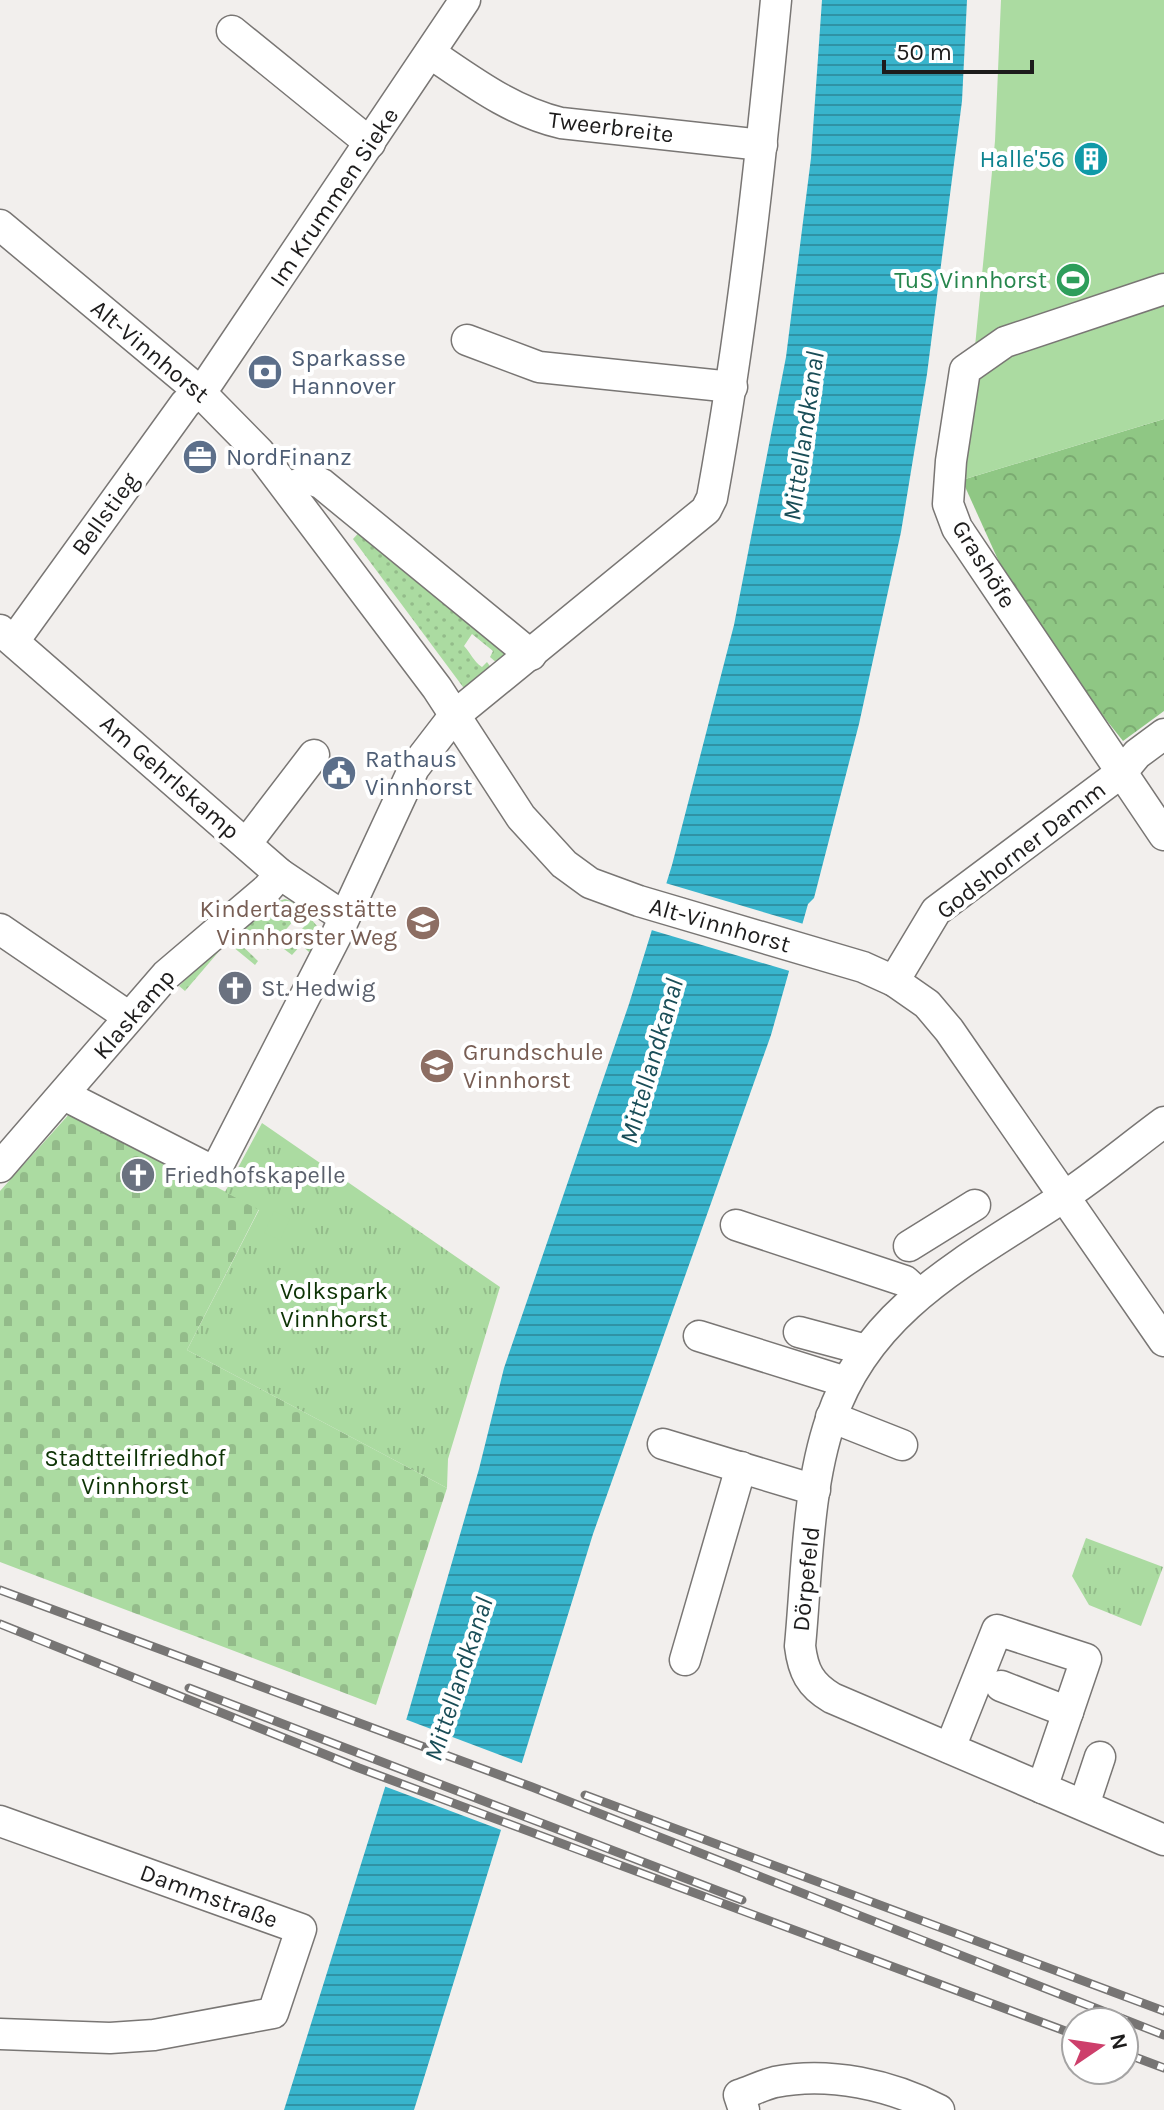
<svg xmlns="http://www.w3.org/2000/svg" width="1164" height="2110" font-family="Karla,sans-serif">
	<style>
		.grass { fill: url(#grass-dots) }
		.forest { fill: url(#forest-crowns) }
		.cemetery { fill: url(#cemetery-stones) }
		.park { fill: url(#park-tufts) }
		.pitch { fill: #abdba1 }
		.water { fill: url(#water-rules) }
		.pier { fill: #f2efed }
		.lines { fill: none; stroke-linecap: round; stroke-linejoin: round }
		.minor-casing { stroke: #797674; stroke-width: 33 }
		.minor { stroke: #fff; stroke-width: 30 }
		.rail-casing { stroke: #777574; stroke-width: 9 }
		.rail { stroke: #fff; stroke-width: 6; stroke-dasharray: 18; stroke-linecap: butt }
		.labels { text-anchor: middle; stroke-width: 8; stroke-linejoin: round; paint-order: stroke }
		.street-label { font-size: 24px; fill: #1d1c1c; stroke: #fff }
		.culture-label { font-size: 24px; fill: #0d838f; stroke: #fff; text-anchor: end }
		.leisure-label { font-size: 24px; fill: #27864d; stroke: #fff; text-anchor: end }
		.service-label { font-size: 24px; fill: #4e5e75; stroke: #fff; text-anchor: start }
		.education-label { font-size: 24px; fill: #785e54; stroke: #fff; text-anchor: end }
		.worship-label { font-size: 24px; fill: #5b616d; stroke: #fff; text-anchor: start }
		.park-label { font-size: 24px; fill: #0d3305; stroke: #fff }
		.water-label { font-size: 26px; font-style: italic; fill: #194d57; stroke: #fff }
	</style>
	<defs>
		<pattern id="grass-dots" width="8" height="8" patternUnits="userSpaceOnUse" patternTransform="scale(2)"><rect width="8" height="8" fill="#abdba1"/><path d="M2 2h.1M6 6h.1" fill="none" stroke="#93bb8a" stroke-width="1.8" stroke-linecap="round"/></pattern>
		<pattern id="forest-crowns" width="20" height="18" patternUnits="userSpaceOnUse" patternTransform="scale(2)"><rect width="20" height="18" fill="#8fc784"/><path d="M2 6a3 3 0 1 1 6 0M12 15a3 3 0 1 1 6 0" fill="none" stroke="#7baa71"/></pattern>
		<pattern id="cemetery-stones" width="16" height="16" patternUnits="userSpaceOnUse" patternTransform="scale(2)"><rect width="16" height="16" fill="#abdba1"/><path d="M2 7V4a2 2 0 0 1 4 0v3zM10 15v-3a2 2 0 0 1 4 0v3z" fill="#93bb8a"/></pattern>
		<pattern id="park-tufts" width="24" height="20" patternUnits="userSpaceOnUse" patternTransform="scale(2)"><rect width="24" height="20" fill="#abdba1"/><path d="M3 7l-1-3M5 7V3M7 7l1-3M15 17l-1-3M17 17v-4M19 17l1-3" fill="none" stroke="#93bb8a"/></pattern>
		<pattern id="water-rules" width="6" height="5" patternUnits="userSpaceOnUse" patternTransform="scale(2)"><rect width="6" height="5" fill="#38b4cc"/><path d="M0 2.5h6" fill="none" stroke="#2f92a5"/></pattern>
	</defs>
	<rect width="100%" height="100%" fill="#f2efed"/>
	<g class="grass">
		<path d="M364 527 512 653 498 664 490 657 493 651 472 634 464 646C471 653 473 661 482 667L487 662 492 669 466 691 353 539Z"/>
		<polygon points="285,899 291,901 302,911 268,950 244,927 270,904"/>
		<polygon points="311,919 322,932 317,946 309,952 301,945 292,955 284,949"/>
		<polygon points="233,937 258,961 255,965 227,942 185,991 179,986 210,954"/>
	</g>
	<polygon class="forest" points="1164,419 1164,711 1123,741 1023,615 962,480"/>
	<polygon class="cemetery" points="71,1112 259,1209 187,1350 447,1488 376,1705 0,1562 0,1191"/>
	<g class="park">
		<polygon points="262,1123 500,1287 448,1459 447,1488 187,1350 259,1210 225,1192"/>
		<polygon points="1086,1538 1163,1567 1141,1626 1089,1605 1072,1576"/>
	</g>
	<g class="pitch">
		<polygon points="1001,0 1164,0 1164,419 962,480 995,141"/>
		<polygon points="274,1211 290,1219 280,1240 264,1233"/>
	</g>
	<polygon class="water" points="822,0 967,0 962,101 927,374 901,532 859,724 814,898 808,904 771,1035 593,1534 414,2110 284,2110 408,1714 479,1469 504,1368 629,1004 672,865 734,625 786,357 811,158"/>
	<g class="pier">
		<polygon points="662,882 807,925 793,972 648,929"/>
		<polygon points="402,1718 524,1764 504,1831 381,1785"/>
	</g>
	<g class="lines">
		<g class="minor-casing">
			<g id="minor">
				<polyline points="232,31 370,143"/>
				<path d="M430 53C473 82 511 111 561 123L762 145"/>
				<polyline points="0,225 199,391 259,452 437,688 521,817 564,864 590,883 639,901 863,967 894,981 927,1004 949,1030 1164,1341"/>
				<polyline points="1164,289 1005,342 965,370 951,461 948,504 957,528 1164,835"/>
				<polyline points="467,340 539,367 732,387"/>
				<path d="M289 489C301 482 309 476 322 484L531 655"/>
				<polyline points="0,630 280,874 344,917"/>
				<polyline points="14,641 185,404 209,381 465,0"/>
				<polyline points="246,844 314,755"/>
				<polyline points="0,929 129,1017"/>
				<polyline points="894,981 936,911 1122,772 1137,754 1164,734"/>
				<path d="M64 1095 203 1166 217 1168 336 936 414 768 454 716 706 510 712 498C742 333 760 167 776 0"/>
				<path d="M1164 1122C1130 1147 1097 1175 1062 1198 970 1259 869 1307 831 1419 807 1489 807 1573 800 1646 803 1671 810 1685 832 1698L1164 1840"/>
				<polyline points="0,1167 166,975 267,889 280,874"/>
				<polyline points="736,1225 905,1281 918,1293"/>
				<polyline points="909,1246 975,1205"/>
				<polyline points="799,1332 866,1350"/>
				<polyline points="699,1336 846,1382"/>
				<polyline points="831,1417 902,1445"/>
				<polyline points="663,1444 815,1490"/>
				<polyline points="685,1660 741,1467"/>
				<polyline points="1001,1686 1068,1712"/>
				<polyline points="950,1748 997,1630 1086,1659 1042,1788"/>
				<polyline points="1084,1805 1100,1757"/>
				<polyline points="0,1821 301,1929 273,2013 154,2035 110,2038 0,2034"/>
				<path d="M744 2110 739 2095C751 2091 763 2085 775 2082 829 2071 891 2085 939 2110"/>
			</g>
		</g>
		<use href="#minor" class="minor"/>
		<g class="rail-casing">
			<g id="rail">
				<polyline points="0,1590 532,1787 1164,2035"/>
				<polyline points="0,1624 359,1768 1076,2035"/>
				<polyline points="189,1688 742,1900"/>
				<polyline points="585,1795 1164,2011"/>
				<polyline points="1124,2053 1164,2068"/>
			</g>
		</g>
		<use href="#rail" class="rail"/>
	</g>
	<defs>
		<g id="building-disc" transform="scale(1.8)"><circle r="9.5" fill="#0f9aa8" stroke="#fff"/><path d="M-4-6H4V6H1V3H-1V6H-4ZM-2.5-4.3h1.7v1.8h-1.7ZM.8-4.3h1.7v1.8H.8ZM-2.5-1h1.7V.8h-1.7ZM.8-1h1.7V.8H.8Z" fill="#fff"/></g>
		<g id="stadium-disc" transform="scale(1.8)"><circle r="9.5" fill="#2e9e5b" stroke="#fff"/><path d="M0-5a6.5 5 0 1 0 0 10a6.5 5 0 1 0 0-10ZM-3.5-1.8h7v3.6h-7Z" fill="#fff"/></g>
		<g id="bank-disc" transform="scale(1.8)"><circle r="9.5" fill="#5c6f8a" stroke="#fff"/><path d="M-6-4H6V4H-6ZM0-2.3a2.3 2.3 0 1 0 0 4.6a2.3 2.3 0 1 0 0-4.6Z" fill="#fff"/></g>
		<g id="office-disc" transform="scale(1.8)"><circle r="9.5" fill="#5c6f8a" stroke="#fff"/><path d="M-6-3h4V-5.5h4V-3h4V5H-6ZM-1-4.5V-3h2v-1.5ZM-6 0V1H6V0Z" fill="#fff"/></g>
		<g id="civic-disc" transform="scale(1.8)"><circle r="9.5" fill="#5c6f8a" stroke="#fff"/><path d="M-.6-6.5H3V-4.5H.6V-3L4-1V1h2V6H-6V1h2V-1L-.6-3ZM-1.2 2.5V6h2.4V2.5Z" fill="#fff"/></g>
		<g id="school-disc" transform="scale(1.8)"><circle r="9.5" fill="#8d6e63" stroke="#fff"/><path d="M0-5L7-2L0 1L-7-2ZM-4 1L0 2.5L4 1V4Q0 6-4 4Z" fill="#fff"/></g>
		<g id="church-disc" transform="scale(1.8)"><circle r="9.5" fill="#6b7280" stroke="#fff"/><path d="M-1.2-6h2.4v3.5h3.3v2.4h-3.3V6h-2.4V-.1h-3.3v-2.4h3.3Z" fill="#fff"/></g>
	</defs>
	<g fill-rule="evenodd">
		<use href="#building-disc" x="1091" y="159"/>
		<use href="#stadium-disc" x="1073" y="280"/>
		<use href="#bank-disc" x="265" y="372"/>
		<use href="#office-disc" x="200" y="457"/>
		<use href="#civic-disc" x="339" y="773"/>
		<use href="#school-disc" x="423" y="923"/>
		<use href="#church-disc" x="235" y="988"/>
		<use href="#school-disc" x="437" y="1066"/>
		<use href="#church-disc" x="138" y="1175"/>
	</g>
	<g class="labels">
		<g class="street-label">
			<text transform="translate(611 127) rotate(7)" y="8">Tweerbreite</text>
			<text transform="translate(334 197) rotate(-56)" y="8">Im Krummen Sieke</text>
			<text transform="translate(150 351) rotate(40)" y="8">Alt-Vinnhorst</text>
			<text transform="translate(105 514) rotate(-54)" y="8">Bellstieg</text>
			<text transform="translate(984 564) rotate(58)" y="8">Grashöfe</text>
			<text transform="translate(170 777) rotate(41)" y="8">Am Gehrlskamp</text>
			<text transform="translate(1021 850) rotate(-38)" y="8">Godshorner Damm</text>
			<text transform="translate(720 925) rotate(16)" y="8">Alt-Vinnhorst</text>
			<text transform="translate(134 1014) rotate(-49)" y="8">Klaskamp</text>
			<text transform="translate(806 1579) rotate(-84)" y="8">Dörpefeld</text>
			<text transform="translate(209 1896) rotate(20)" y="8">Dammstraße</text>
		</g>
		<g class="culture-label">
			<text x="1065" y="167">Halle'56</text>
		</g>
		<g class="leisure-label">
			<text x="1047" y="288">TuS Vinnhorst</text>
		</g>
		<g class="service-label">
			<text x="291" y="366">Sparkasse<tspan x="291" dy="28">Hannover</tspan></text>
			<text x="226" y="465">NordFinanz</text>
			<text x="365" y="767">Rathaus<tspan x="365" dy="28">Vinnhorst</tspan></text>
		</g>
		<g class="education-label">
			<text x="397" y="917">Kindertagesstätte<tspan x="397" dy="28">Vinnhorster Weg</tspan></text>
			<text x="463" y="1060" text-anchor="start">Grundschule<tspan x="463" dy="28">Vinnhorst</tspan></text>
		</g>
		<g class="worship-label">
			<text x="261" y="996">St. Hedwig</text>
			<text x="164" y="1183">Friedhofskapelle</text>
		</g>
		<g class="park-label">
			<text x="334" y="1299">Volkspark<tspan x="334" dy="28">Vinnhorst</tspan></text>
			<text x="135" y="1466">Stadtteilfriedhof<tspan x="135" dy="28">Vinnhorst</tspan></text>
		</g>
		<g class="water-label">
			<text transform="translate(803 436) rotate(-82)" y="9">Mittellandkanal</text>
			<text transform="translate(651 1061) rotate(-74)" y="9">Mittellandkanal</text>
			<text transform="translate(458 1679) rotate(-72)" y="9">Mittellandkanal</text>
		</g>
	</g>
	<g transform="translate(1100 2046) rotate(77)"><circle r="38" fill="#ffffff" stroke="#a5a4a4" stroke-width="2"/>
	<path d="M0-6L14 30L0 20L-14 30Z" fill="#cd3f6b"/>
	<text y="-12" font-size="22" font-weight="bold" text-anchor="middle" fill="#1d1c1c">N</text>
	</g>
	<path d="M884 60v12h148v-12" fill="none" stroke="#1d1c1c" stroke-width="4"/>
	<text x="896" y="60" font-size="24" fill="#1d1c1c" stroke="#ffffff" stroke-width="6" paint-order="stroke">50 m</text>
</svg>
